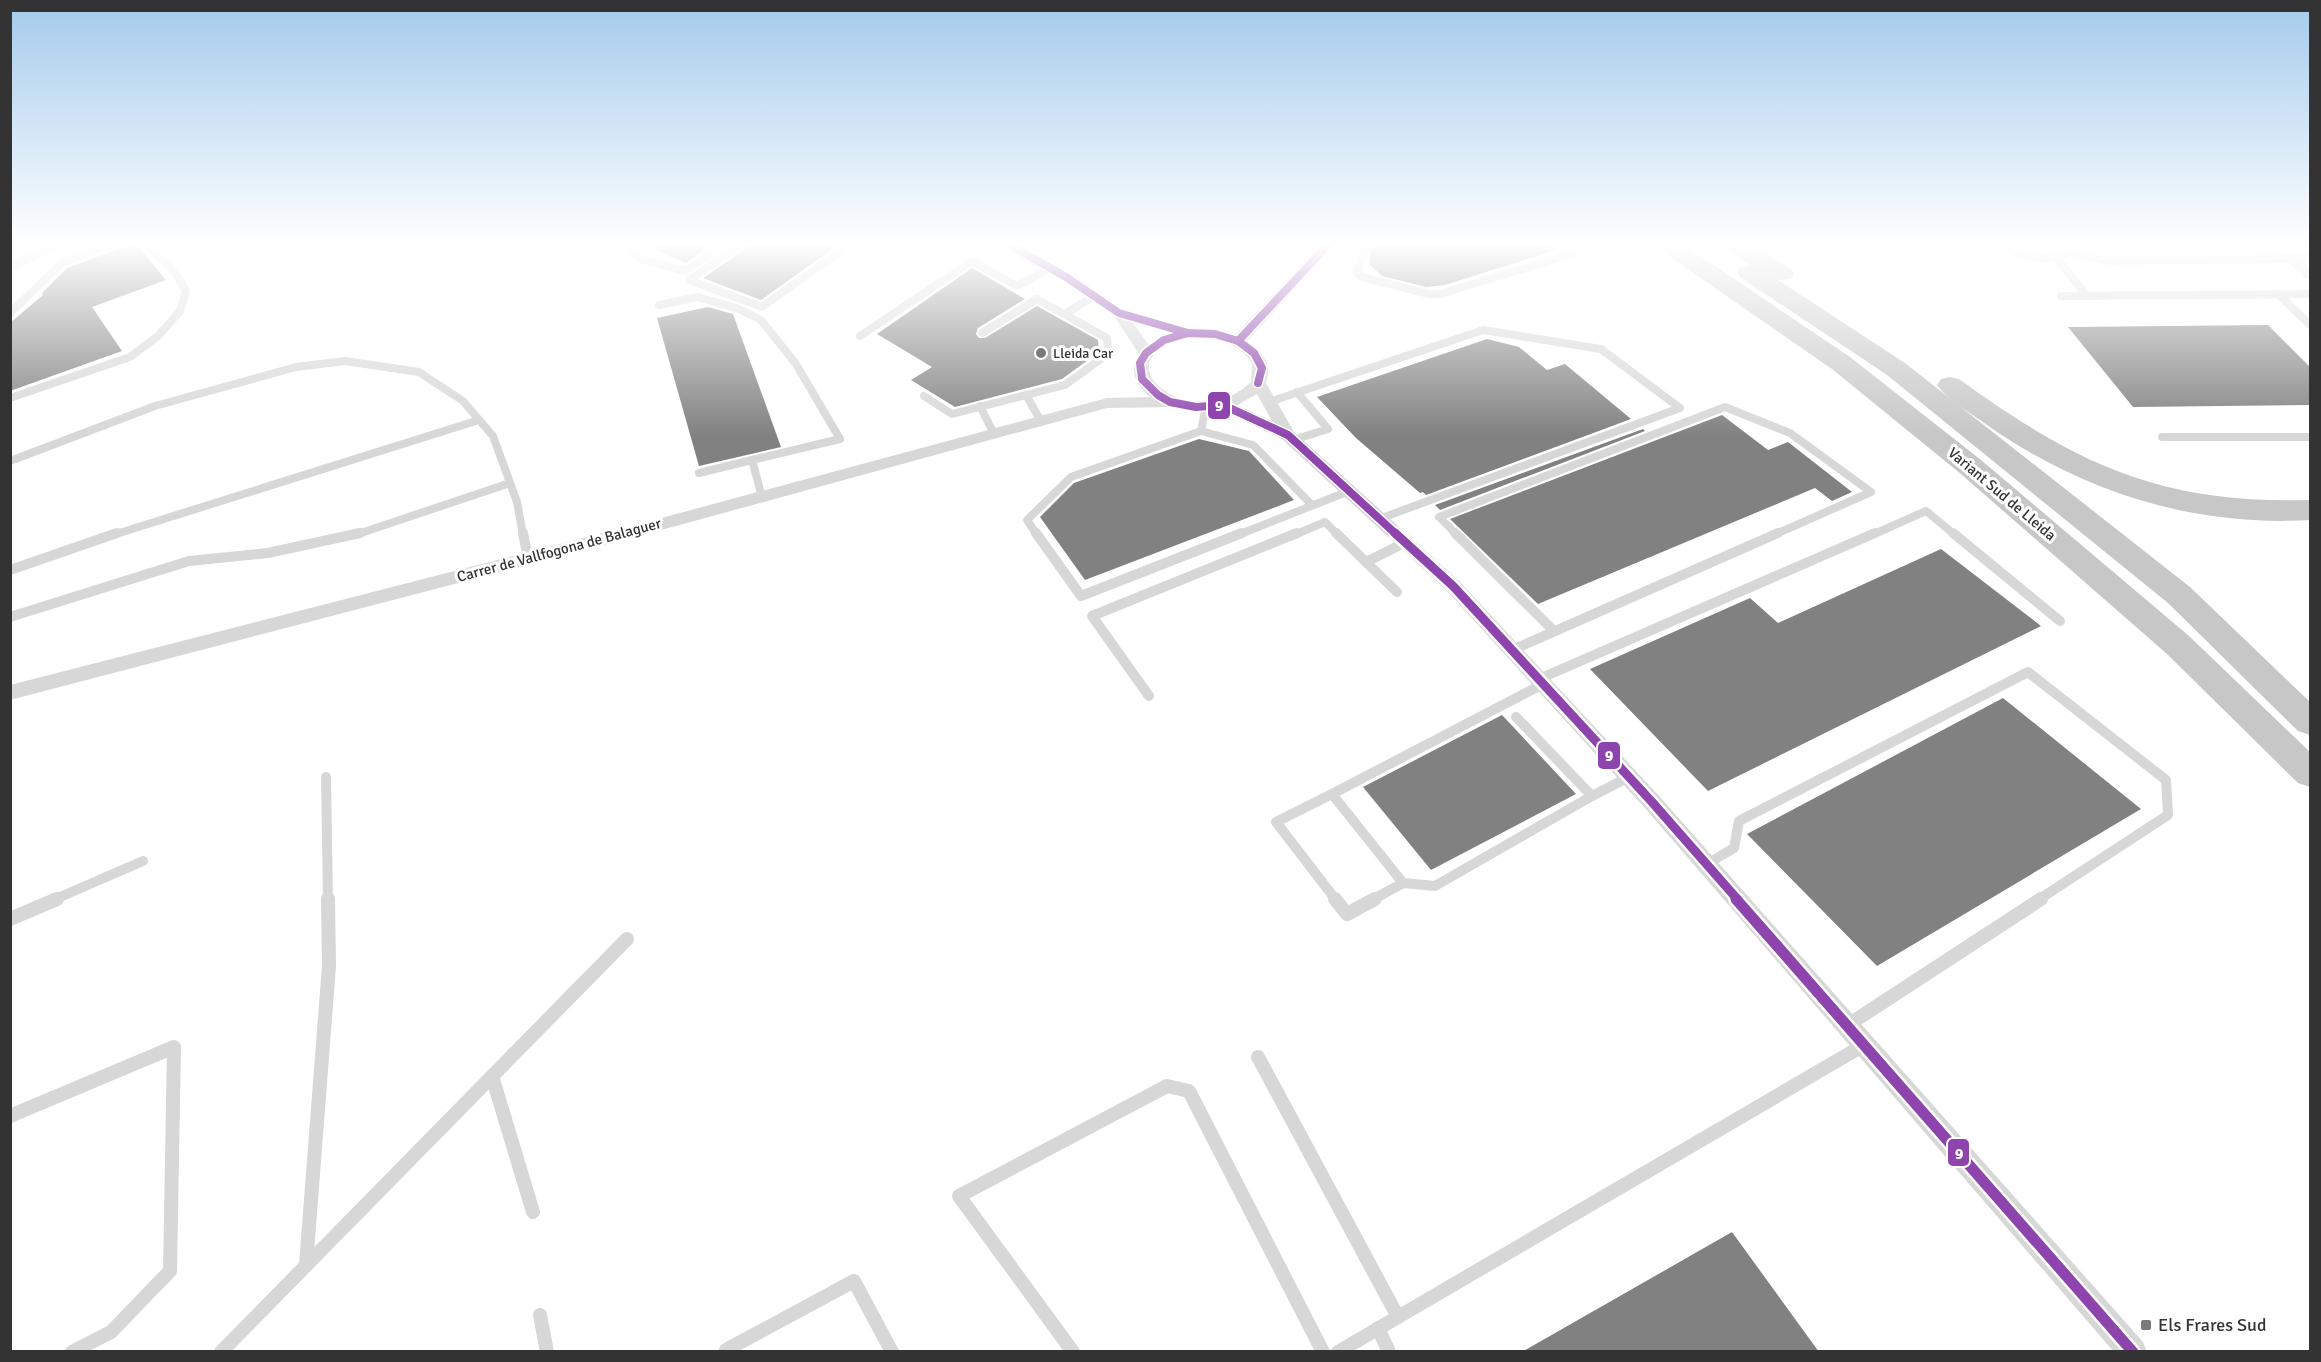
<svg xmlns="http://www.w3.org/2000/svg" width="2321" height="1362" font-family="Signika,sans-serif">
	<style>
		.building { fill: #818181 }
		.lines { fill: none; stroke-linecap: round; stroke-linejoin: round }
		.service-far2 { stroke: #d7d7d7; stroke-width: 8 }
		.service-far1 { stroke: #d7d7d7; stroke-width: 10 }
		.service { stroke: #d7d7d7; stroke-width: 14 }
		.minor { fill: #d7d7d7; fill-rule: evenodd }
		.trunk { fill: #c7c7c7; fill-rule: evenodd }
		.bus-1-far2-casing { stroke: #fff; stroke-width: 11 }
		.bus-1-far1-casing { stroke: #fff; stroke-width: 14 }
		.bus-1-casing { stroke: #fff; stroke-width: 16 }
		.bus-1-far2 { stroke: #8e44ad; stroke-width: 8 }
		.bus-1-far1 { stroke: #8e44ad; stroke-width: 9 }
		.bus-1 { stroke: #8e44ad; stroke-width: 11 }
		.poi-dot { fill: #7a7a7a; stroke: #fff; stroke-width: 2 }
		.labels { text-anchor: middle; stroke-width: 6; stroke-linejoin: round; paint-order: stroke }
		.far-poi-label { font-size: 14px; fill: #333; stroke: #fff; text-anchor: start }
		.street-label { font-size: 15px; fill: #333; stroke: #fff }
		.near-poi-label { font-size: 18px; fill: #333; stroke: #fff; text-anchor: start }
		.line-badge { stroke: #fff; stroke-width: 2 }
		.badge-label { font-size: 16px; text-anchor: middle; font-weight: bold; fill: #fff }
	</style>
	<rect width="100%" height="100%" fill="#fff"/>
	<g class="building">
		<polygon points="129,245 137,245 166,280 92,307 122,351 10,391 10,323 43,295 42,293 67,268"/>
		<polygon points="645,245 711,245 686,263"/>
		<polygon points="746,245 838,245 761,300 703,278 744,250"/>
		<polygon points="1372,245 1555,245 1556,250 1445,285 1426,287 1382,276 1369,264"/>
		<polygon points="972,268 1025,299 978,328 976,334 979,338 985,338 1037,306 1098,340 1099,352 1062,379 955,407 911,380 932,367 877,334"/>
		<polygon points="708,307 733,314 781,447 699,466 657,318"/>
		<polygon points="2268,325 2310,367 2310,405 2133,407 2068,327"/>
		<polygon points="1487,339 1519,347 1547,370 1565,364 1631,419 1426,495 1423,492 1420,493 1356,438 1317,397"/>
		<polygon points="1722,415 1768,450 1788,442 1852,492 1832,501 1815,488 1538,604 1450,519"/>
		<polygon points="1643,429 1645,431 1440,510 1435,505"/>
		<polygon points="1199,439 1249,451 1294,500 1085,580 1040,517 1074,483"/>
		<polygon points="1941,549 2041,626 1708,791 1590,669 1750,598 1778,623"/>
		<polygon points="2003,698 2141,809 1877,966 1747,834"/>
		<polygon points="1502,715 1576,794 1431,870 1363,787"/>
		<polygon points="1732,1232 1819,1352 1522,1352"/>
	</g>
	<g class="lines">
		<g class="service-far2">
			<polyline points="625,245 643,260 685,271 723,245"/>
			<polyline points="740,245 689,280 762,307 849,245"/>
			<polyline points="1366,245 1357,273 1362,277 1429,294 1440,294 1572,254 1561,245"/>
			<polyline points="2056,258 2087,296"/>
			<polyline points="2278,294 2310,325"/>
			<polyline points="2061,296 2310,294"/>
			<polyline points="659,305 698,297 739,309 761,320 796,364 840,439 752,460 762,497"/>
			<polyline points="10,313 62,263 110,245"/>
			<polyline points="1065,314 1094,296"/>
			<polyline points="860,336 972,261 1017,286 1050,268"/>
			<polyline points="1026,395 1041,421"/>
			<polyline points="924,396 952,414 1065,385 1105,356 1108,349 1107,338 1037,299 982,333"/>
			<polyline points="10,398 130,357 158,336 180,311 186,291 175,272 147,245"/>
			<polyline points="1269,402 1483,330 1601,349 1680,408 1379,519"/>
			<polyline points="980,406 994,434"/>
			<polyline points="1201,431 1206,406"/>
			<polyline points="2162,437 2310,437"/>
			<polyline points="1293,440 1328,429 1297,392"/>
			<polyline points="10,461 155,406 296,367 345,361 419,372 463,401 493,436 517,502 523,535"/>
			<polyline points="699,473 752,460"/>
			<polyline points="113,535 479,420"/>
			<polyline points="355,535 510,483"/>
			<polyline points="1037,535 1027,520 1071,477 1201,431 1253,445 1312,505"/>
			<polyline points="1238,535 1349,491"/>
			<polyline points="1294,535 1325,522 1338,535"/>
			<polyline points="1457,535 1439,517 1725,407 1790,433 1871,492 1774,535"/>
			<polyline points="1872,535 1926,511 1955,535"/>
		</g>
		<g class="service-far1">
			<polyline points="523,533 528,558"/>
			<polyline points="1036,533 1081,596 1242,533"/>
			<polyline points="1336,533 1397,592"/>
			<polyline points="1455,533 1554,631"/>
			<polyline points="1953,533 2060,621"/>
			<polyline points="1366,562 1406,542"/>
			<polyline points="10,570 117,533"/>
			<polyline points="10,617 189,561 268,553 360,533"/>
			<polyline points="1512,650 1778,533"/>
			<polyline points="1539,679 1875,533"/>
			<polyline points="1149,696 1092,616 1297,533"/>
			<polyline points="1516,717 1592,796 1435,886 1403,883 1332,794 1543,684"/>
			<polyline points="326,777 328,900"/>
			<polyline points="1332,794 1276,822 1336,900"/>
			<polyline points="1592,796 1629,777"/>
			<polyline points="1707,864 1734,848 1739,821 2028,672 2166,780 2168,815 2038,900"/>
			<polyline points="53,900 143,861"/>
			<polyline points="1372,900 1403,883"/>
		</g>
		<g class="service">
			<polyline points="1335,899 1347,914 1375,899"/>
			<polyline points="10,919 57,899"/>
			<polyline points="1848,1025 2041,899"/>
			<polyline points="1258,1057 1398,1317"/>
			<polyline points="492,1076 533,1212"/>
			<polyline points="10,1116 174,1047 170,1271 111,1332 72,1352"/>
			<polyline points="306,1265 329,966 328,899"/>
			<polyline points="540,1315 547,1352"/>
			<polyline points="1378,1328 1389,1352"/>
			<polyline points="221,1352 627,939"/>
			<polyline points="727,1352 726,1350 854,1281 892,1352"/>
			<polyline points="1073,1352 959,1196 1167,1086 1189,1091 1323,1352"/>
			<polyline points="1338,1352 1864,1045"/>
		</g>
		<g class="minor">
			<polygon points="47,245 66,245 10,272 10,262"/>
			<path d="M1003 245H1020L1071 274 1124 310 1189 329 1235 335 1320 245H1335L1247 341C1262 350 1273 365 1266 383L1294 432 1459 581 1659 796 2143 1342 2147 1352H2114L1645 808 1447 591 1282 439 1221 410 1194 412 1171 407 1107 408 665 529 10 700V685L665 517 1107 398 1150 397C1137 385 1128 371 1139 354L1114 316 1061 280ZM1132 321 1171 333 1148 344ZM1188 338C1213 339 1237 340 1252 363L1251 382C1192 438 1094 360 1188 338ZM1257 394 1272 421 1237 405Z"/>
			<path d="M1996 245C2001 245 2006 244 2011 245 2029 248 2043 261 2062 249V245H2076V249L2108 257 2310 254V262H2305L2310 268V279L2305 278 2289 263 2108 265 2071 256 2045 263 2013 256Z"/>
		</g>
		<g class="trunk">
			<polygon points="1656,245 1684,245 1850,357 1981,460 2189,636 2310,752 2310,787 2298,783 2167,654 1961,474 1832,369 1660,250"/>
			<polygon points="1724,245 1753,245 1791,269 1794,274 1791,279 1778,280 1905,363 2190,587 2310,702 2310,735 2298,731 2168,603 1887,375 1740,277 1737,272 1740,267 1752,266 1728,250"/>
			<path d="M1950 377 1959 379C2078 465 2161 504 2310 500V520C2194 527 2082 492 1987 425 1971 413 1948 401 1937 385L1941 379Z"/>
		</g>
		<g class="bus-1-far2-casing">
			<g id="bus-1-far2">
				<polyline points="1010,245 1066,277 1119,313 1188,333"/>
				<polyline points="1238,341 1328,245"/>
				<polyline points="1258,383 1262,368 1254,353 1238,341 1215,334 1188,333 1164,340 1146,353 1140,363 1142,379 1158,395 1170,402 1196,407 1223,405 1288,435 1397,535"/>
			</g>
		</g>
		<g class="bus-1-far1-casing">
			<polyline id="bus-1-far1" points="1395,533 1453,586 1652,802 1738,900"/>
		</g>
		<g class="bus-1-casing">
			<polyline id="bus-1" points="1736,899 2133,1352"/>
		</g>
		<use href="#bus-1-far2" class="bus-1-far2"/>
		<use href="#bus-1-far1" class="bus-1-far1"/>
		<use href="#bus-1" class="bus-1"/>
	</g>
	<linearGradient id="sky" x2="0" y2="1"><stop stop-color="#a3caec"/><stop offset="0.56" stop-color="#fff"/><stop offset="1" stop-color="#fff" stop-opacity="0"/></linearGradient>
	<rect width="2321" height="436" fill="url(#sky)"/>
	<g class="poi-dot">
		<circle cx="1041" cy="353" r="6"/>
		<rect x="2140" y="1319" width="12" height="12" rx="3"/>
	</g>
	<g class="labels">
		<g class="far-poi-label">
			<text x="1053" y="358">Lleida Car</text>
		</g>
		<g class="street-label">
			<text transform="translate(2002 494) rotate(40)" y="5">Variant Sud de Lleida</text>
			<text transform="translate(559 550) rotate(-15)" y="5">Carrer de Vallfogona de Balaguer</text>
		</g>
		<g class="near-poi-label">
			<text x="2158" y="1331">Els Frares Sud</text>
		</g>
	</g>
	<g class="line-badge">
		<rect x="1207" y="391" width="24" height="29" rx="6" fill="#8e44ad"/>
		<rect x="1597" y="741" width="24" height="29" rx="6" fill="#8e44ad"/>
		<rect x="1947" y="1138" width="23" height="29" rx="6" fill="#8e44ad"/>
	</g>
	<g class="badge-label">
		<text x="1219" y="411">9</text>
		<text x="1609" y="761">9</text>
		<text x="1959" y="1159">9</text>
	</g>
	<rect width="2321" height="1362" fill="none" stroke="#333333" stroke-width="24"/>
</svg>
